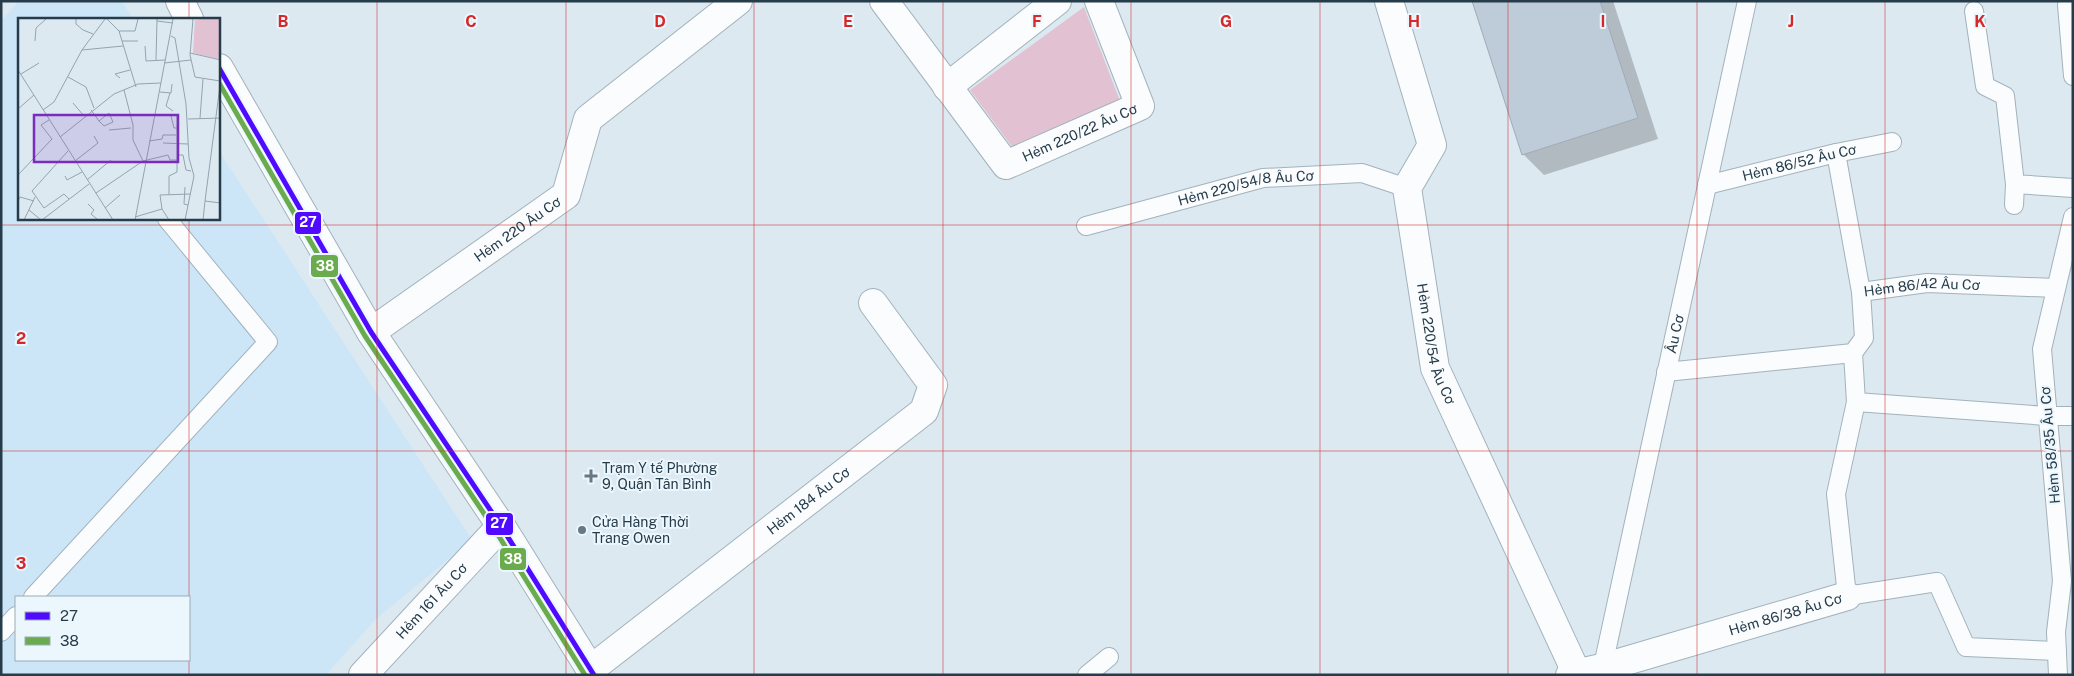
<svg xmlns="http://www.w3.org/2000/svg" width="2074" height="676" font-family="'Public Sans',sans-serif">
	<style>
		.built { fill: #cce6f8; fill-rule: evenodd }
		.green { fill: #e2c2d2 }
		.shadow { fill: #0003 }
		.building { fill: #becbd9; stroke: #a0abb7 }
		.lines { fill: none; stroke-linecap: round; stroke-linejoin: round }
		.service-casing { stroke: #a2b2bc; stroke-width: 20 }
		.minor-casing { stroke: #a2b2bc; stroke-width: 30 }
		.secondary-casing { stroke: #a2b2bc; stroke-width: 30 }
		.service { stroke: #fafcfd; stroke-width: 18 }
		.minor { stroke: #fafcfd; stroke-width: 28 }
		.secondary { stroke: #fafcfd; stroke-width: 28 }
		.bus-1-casing { stroke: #ebf6fd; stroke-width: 9 }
		.bus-2-casing { stroke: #ebf6fd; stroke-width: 9 }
		.bus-1 { stroke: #4f0aff; stroke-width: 5 }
		.bus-2 { stroke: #6aac4d; stroke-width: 5 }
		.grid { fill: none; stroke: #d62828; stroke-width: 1; stroke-opacity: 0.55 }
		.poi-dot { fill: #667985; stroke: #ebf6fd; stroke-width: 2 }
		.labels { text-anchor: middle; stroke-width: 4; stroke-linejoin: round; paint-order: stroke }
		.street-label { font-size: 14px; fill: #263c4b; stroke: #ebf6fd }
		.poi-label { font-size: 14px; fill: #263c4b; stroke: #ebf6fd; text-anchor: start }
		.inset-road { fill: none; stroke: #93a4af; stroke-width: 1 }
		.view { fill: #7b2cbf; fill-opacity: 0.15; stroke: #7b2cbf; stroke-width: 2.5 }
		.inset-edge { fill: none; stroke: #263c4b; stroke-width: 2.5 }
		.grid-label { font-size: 16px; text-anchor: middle; font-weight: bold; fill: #d62828; stroke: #ebf6fd; stroke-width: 4; stroke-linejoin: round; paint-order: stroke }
		.line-badge { stroke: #ebf6fd; stroke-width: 2 }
		.badge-label { font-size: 14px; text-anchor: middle; font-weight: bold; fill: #fff }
	</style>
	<rect width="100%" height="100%" fill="#dce9f1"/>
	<path class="built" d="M19 1H122L133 19H19V219H219V151L472 540 376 619 326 675H1V21ZM16 597H189V660H16Z"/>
	<polygon class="green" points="1084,7 1120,101 1016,152 970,90"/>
	<polygon class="shadow" points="1474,1 1613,1 1658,139 1544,175 1523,154"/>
	<polygon class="building" points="1472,1 1600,1 1638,118 1522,155"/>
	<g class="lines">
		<g class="service-casing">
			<g id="service">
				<polyline points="2067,5 2073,76"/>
				<polyline points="1974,11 1985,86 2005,96 2015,184 2073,188"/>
				<polyline points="1836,153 1861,292"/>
				<path id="s1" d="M1707 185 1836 153 1892 142"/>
				<polyline points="2014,205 2015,184"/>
				<path id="s2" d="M1086 226 1263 178 1362 173 1407 188"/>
				<polyline points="1853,353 1856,402 1836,494 1847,596 1937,582 1966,647 2057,651"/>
				<path id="s3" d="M1666 372 1853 353 1864 338 1861 292 1927 283 2055 288"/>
				<polyline points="1856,402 2047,416 2073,416"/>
				<polyline points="33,597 268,342 167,219"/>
				<polyline points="1,632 16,616"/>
				<polyline points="1087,675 1109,657"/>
				<path id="s4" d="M1601 675 1747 1"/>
				<polyline points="2058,675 2056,632 2062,581 2042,349 2073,217"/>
			</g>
		</g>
		<g class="minor-casing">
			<g id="minor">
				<path id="s5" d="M884 1 1006 165 1140 106 1099 1"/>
				<path id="s6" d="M1389 1 1432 145 1407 188 1435 368 1576 672"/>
				<polyline points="947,87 1057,1"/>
				<path id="s7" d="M371 332 566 195 588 119 738 1"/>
				<path id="s8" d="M591 669 924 411 933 385 873 303"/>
				<path id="s9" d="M363 675 501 526"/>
				<path id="s10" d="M1570 675 1602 668 1847 596"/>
			</g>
		</g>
		<g class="secondary-casing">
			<g id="secondary">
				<polyline points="180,1 189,19"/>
				<polyline points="219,68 371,332 501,526 594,675"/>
			</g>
		</g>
		<use href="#service" class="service"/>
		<use href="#minor" class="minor"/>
		<use href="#secondary" class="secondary"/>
		<g class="bus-1-casing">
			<polyline id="bus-1" points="219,68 371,332 501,526 594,675"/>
		</g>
		<g class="bus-2-casing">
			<polyline id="bus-2" points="219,83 365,336 495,530 585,675"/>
		</g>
		<use href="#bus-1" class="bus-1"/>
		<use href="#bus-2" class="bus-2"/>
	</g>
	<path class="grid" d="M189 1V19M377 1V675M566 1V675M754 1V675M943 1V675M1131 1V675M1320 1V675M1508 1V675M1697 1V675M1885 1V675M189 219V597M1 225H2073M1 451H2073M189 660V675"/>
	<g class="poi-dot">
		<path d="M588.5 468.5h5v5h5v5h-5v5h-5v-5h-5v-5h5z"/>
		<circle cx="582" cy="530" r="5"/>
	</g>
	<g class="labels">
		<g class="street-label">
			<text dy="5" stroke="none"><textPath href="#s5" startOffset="285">Hẻm 220/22 Âu Cơ</textPath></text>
			<text dy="5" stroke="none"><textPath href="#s1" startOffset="95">Hẻm 86/52 Âu Cơ</textPath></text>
			<text dy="5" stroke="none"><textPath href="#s2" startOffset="165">Hẻm 220/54/8 Âu Cơ</textPath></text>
			<text dy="5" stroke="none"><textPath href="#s7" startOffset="179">Hẻm 220 Âu Cơ</textPath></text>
			<text dy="5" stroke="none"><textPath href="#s3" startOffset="314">Hẻm 86/42 Âu Cơ</textPath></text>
			<text dy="5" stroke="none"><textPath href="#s4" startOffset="349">Âu Cơ</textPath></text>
			<text dy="5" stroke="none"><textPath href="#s6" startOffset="359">Hẻm 220/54 Âu Cơ</textPath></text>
			<text transform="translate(2050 445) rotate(-95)" y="5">Hẻm 58/35 Âu Cơ</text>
			<text dy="5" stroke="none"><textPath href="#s8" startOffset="275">Hẻm 184 Âu Cơ</textPath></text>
			<text dy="5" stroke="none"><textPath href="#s9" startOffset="101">Hẻm 161 Âu Cơ</textPath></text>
			<text dy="5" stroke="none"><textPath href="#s10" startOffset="224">Hẻm 86/38 Âu Cơ</textPath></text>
		</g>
		<g class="poi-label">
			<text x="602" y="473">Trạm Y tế Phường<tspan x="602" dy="16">9, Quận Tân Bình</tspan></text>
			<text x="592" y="527">Cửa Hàng Thời<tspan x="592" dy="16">Trang Owen</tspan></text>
		</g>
	</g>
	<g transform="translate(18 18)">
		<rect width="202" height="202" fill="#dce9f1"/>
		<path d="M183 1H202L201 41 175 35 177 2Z" fill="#e2c2d2"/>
		<path class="inset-road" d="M58 1V6L65 12 75 16M89 1 101 13 118 69M175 1 172 37 177 59 202 63M139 3 155 5M101 13H117L120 1M153 18 157 20 168 86 171 140 176 158 167 202M17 23 18 10 28 1M104 23H120M127 28 128 43 147 42M64 32 105 28M172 35 203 42M138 42 139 1M146 45 173 42M0 52 95 202M3 56 21 45M50 59 68 69 76 90M102 60 97 56 112 52M106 72 115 107V122L125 143M142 74 153 75 154 66M152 75 148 88 155 93M55 85 66 98M0 91 16 77M25 92 36 84 64 32 87 1M73 92 81 103 86 108 95 104 91 95 81 103M153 98 156 110H160M182 100 185 61M170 101 203 100M91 112 113 110M42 119 96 76 120 66 143 65M131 123 144 121 145 117H158M145 125 170 126M50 133 14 173 26 190 46 176 51 181M159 137H165L168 152 173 153M57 143 80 125 76 118M0 157 34 121 23 107 31 102M47 158 49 162 64 154M69 162 93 142M167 169 166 186 170 187M78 175 125 143 150 137 152 142H159M151 176V158L159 154V97M0 183 2 179 16 183M187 183 203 60M70 186 76 192 73 196 79 201M87 190 102 177M11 192 23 202M117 199 144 191M6 202 17 179M24 202 71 166M117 202 155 1M151 202 144 191 142 177 172 176M185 202 187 183 203 185"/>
		<path class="view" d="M16 97H160V144H16Z"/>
		<rect width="202" height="202" class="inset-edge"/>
	</g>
	<g class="grid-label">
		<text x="283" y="27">B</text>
		<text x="471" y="27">C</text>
		<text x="660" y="27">D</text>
		<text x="848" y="27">E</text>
		<text x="1037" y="27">F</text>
		<text x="1226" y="27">G</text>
		<text x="1414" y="27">H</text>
		<text x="1603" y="27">I</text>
		<text x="1791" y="27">J</text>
		<text x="1980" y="27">K</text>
		<text x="21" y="344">2</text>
		<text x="21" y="569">3</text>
	</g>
	<g class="line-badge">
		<rect x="294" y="211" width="28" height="24" rx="5" fill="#4f0aff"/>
		<rect x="310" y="254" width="29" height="24" rx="5" fill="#6aac4d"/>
		<rect x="485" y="512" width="29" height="24" rx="5" fill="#4f0aff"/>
		<rect x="499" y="547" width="28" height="24" rx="5" fill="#6aac4d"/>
	</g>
	<g class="badge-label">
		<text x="308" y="227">27</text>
		<text x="325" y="271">38</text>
		<text x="499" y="528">27</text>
		<text x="513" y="564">38</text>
	</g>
	<rect width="2074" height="676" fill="none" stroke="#263c4b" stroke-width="5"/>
	<rect x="15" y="596" width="175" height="65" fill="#ebf6fd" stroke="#9cacb6"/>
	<rect x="25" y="612" width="25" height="8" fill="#4f0aff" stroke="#9cacb6"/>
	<text x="60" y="621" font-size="15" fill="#263c4b">27</text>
	<rect x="25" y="637" width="25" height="8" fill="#6aac4d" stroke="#9cacb6"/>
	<text x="60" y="646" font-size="15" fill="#263c4b">38</text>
</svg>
